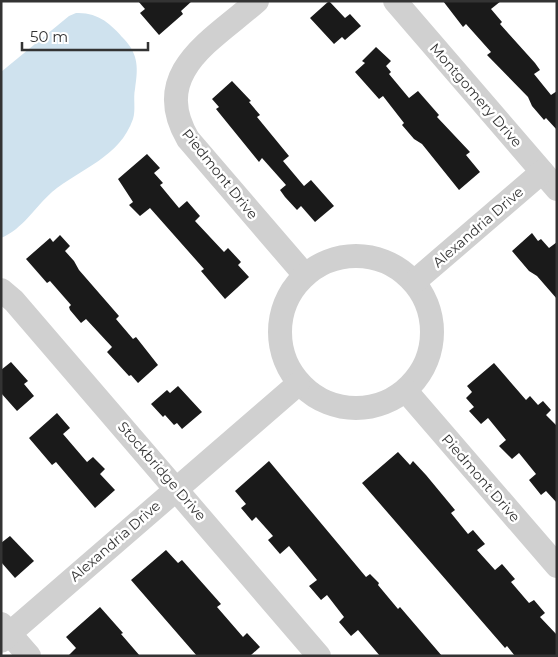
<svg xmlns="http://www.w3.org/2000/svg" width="558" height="657" font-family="Montserrat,sans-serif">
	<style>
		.water { fill: #cfe2ee }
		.building { fill: #1a1a1a }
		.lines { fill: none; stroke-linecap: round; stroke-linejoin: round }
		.minor { stroke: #d0d0d0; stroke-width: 24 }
		.labels { text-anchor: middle; stroke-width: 5; stroke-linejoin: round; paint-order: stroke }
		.street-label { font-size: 14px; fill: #333; stroke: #fff }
	</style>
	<rect width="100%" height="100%" fill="#fff"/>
	<path class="water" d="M76 13C98 12 111 24 124 39 139 55 138 69 135 89 133 98 136 110 133 119 120 157 80 169 52 192 35 207 23 229 1 238V72L69 16Z"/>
	<g class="building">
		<polygon points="138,1 192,1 181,11 183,14 159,35 140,13 145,9"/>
		<polygon points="329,1 345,18 350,14 361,26 345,40 342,37 334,44 310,18"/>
		<polygon points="443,1 501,1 491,9 502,22 500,24 535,63 540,70 534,74 551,95 557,91 557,130 546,118 544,120 532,106 528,97 487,55 491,52 466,24 463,27"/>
		<polygon points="376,47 391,61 386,66 391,72 389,74 409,98 418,91 439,115 437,117 470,152 466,155 480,172 459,190 422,144 414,139 402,125 404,123 383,96 379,99 355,72 365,63 362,61"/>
		<polygon points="232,81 251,101 249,102 260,115 257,117 289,156 283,161 304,186 311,180 334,206 315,222 301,206 297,210 285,197 280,190 286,185 262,158 259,162 216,109 219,107 212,99"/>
		<polygon points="147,154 160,168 154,173 163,183 160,185 179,208 187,201 200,216 195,221 224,252 228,248 241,262 238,265 249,277 225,299 201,271 204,269 150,208 140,216 129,205 133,202 118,179"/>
		<polygon points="532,233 538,241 541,239 549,248 557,242 557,299 537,276 529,271 512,251"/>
		<polygon points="60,235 70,246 65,251 74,261 79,270 119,316 116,319 133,339 136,337 158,365 138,383 131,375 129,376 107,352 112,347 86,319 81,323 70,310 69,307 71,305 50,281 47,283 26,259 50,238 53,242"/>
		<polygon points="11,362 28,381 24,384 34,396 17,411 1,393 1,370"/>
		<polygon points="494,363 526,400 530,396 538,405 543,401 551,410 546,415 557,426 557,503 546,491 541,495 529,480 536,474 519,453 512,459 499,446 506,440 488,418 481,424 469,411 474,407 466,398 472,392 467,386"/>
		<polygon points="178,386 202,412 182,429 177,423 174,425 165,415 163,417 151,404 167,390 170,393"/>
		<polygon points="57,413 70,428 63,434 87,462 93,457 105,469 100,474 115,490 95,508 56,462 52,465 29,438"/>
		<polygon points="398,452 410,465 413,461 426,475 455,510 451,513 468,534 473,530 485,544 477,550 495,570 502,564 515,579 511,582 529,603 534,600 545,613 540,617 557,635 557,656 515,656 507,646 505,648 362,483"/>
		<polygon points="269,461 366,577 370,574 379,583 378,585 398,609 400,607 442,656 380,656 358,630 351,636 339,622 344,617 327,595 321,600 309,586 317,580 289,546 280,554 268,540 273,536 256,517 252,521 241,508 246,504 235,491"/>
		<polygon points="10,536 34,561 15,578 1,562 1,543"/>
		<polygon points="166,550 178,563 182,560 221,604 217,607 243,637 247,633 260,647 250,656 197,656 131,580"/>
		<polygon points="100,607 123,633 121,634 140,656 68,656 76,648 66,637"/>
	</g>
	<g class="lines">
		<g class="minor">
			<path d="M257 1C213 40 149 72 188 139L304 274"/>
			<polyline points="395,1 557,189"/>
			<circle cx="356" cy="332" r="76"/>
			<polyline points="414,282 542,172"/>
			<polyline points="1,290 14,301 319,656"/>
			<polyline points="406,391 557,566"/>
			<polyline points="1,624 29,656"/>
			<polyline points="1,641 298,384"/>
		</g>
	</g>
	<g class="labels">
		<g class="street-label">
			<text transform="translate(476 95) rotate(49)" y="5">Montgomery Drive</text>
			<text transform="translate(220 174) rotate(51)" y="5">Piedmont Drive</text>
			<text transform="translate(478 227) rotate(-41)" y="5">Alexandria Drive</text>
			<text transform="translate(162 471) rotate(49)" y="5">Stockbridge Drive</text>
			<text transform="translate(481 478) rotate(49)" y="5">Piedmont Drive</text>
			<text transform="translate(115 541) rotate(-41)" y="5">Alexandria Drive</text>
		</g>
	</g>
	<rect width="558" height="657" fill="none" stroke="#333333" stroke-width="5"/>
	<path d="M22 42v8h126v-8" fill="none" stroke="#333333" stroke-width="2.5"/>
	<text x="30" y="42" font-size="15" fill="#333333" stroke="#ffffff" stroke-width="4" paint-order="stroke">50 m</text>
</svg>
